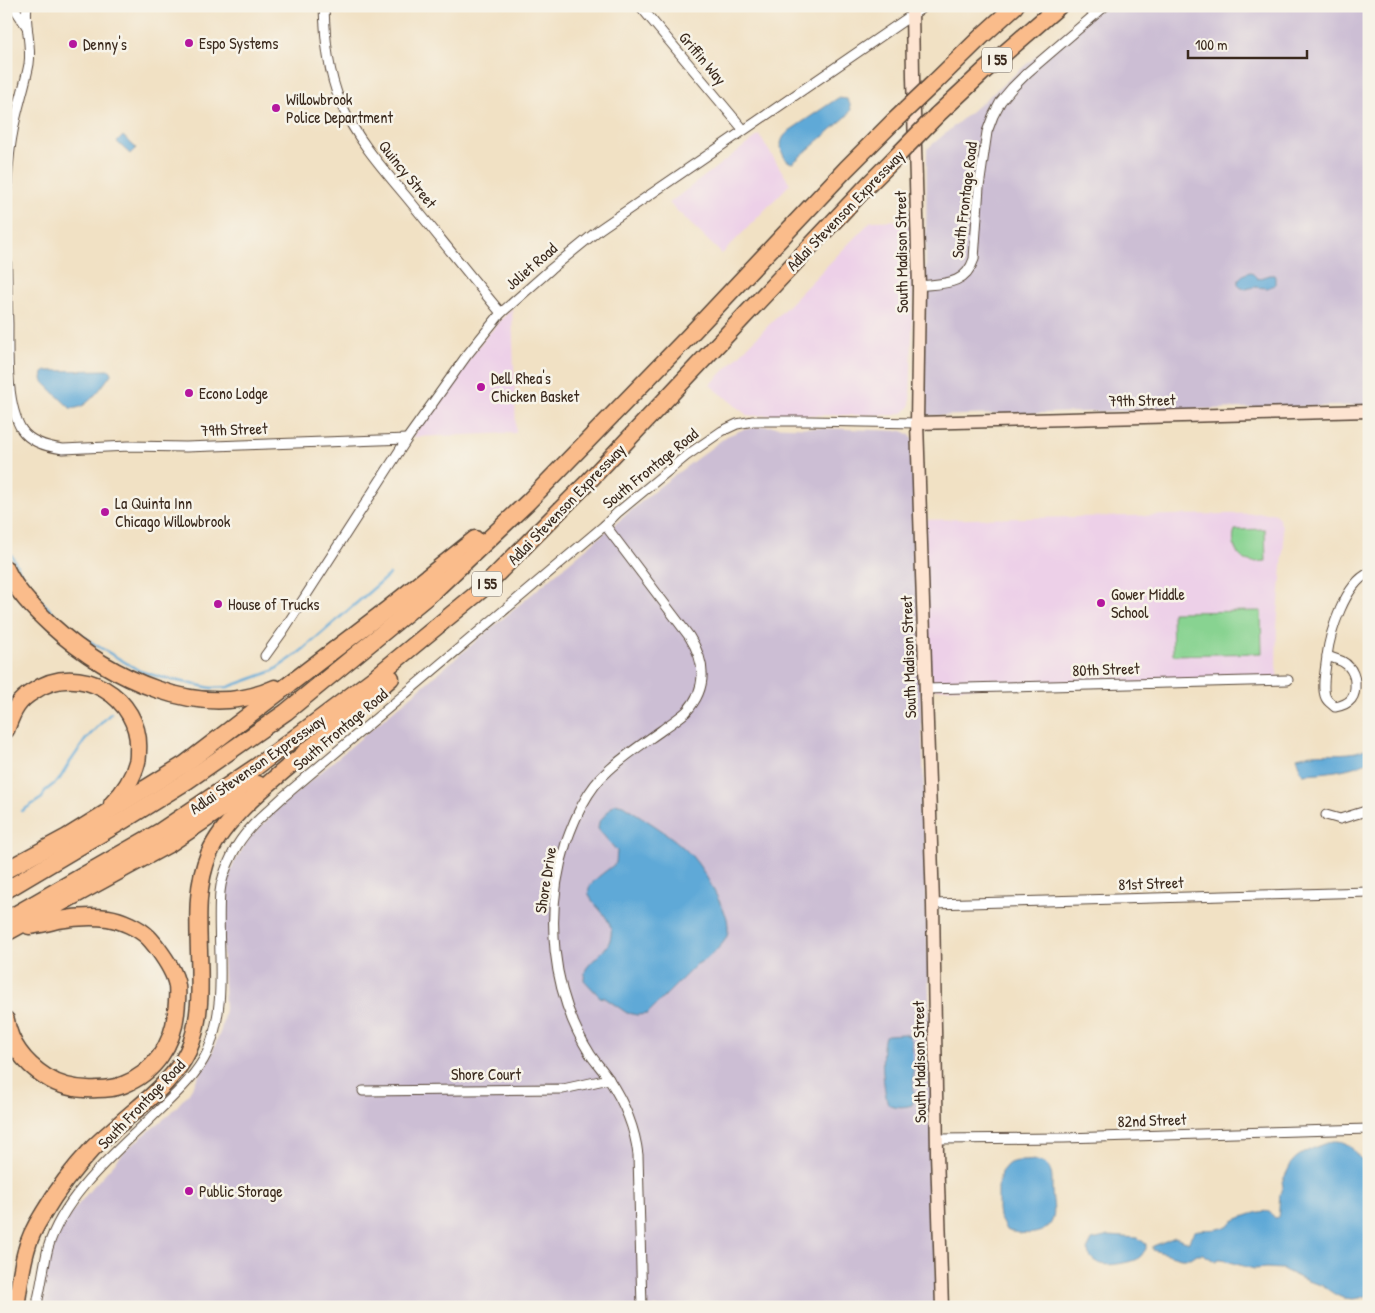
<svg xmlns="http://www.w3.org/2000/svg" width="1375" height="1313" font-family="'Patrick Hand',sans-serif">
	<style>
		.built { fill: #edd0e8 }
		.industrial { fill: #ccbed4 }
		.green { fill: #88d391; stroke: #627e58 }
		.water { fill: #5fa9d7; stroke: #4d6a7a }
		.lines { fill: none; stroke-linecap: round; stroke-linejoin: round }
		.stream { stroke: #5fa9d7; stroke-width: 2.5 }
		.street-casing { stroke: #564537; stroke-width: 11 }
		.secondary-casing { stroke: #564537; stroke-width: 15 }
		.highway-casing { stroke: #564537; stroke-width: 19 }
		.street { stroke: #fff; stroke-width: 9 }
		.secondary { stroke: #fde4d1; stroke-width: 12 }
		.highway { stroke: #fabc8b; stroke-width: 16 }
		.highway-bridge-casing { stroke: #564537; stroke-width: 19; stroke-linecap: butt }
		.highway-bridge { stroke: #fabc8b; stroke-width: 16 }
		.poi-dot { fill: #b5179e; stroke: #f7f3e8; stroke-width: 2 }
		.labels { text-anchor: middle; stroke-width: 5; stroke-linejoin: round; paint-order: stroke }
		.shield { fill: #f7f3e8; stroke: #73665b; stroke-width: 1 }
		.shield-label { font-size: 15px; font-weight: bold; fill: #3b2a1e }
		.poi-label { font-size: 16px; fill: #3b2a1e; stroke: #f7f3e8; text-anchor: start }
		.street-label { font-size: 16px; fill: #3b2a1e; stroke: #f7f3e8 }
	</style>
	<rect width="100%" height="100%" fill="#f7f3e8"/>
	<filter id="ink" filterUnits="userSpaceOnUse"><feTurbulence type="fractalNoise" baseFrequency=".02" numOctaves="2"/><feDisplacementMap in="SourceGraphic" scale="10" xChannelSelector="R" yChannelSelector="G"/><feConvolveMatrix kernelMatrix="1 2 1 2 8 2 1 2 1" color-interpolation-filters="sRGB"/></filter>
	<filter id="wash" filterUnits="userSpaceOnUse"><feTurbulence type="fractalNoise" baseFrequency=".0096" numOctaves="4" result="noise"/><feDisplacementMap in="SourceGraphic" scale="20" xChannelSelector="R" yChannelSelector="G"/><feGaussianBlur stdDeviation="1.12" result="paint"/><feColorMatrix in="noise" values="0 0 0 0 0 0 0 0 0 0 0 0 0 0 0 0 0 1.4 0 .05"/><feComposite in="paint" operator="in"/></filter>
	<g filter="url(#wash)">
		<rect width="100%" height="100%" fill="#f1e1c4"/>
		<g class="built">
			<polygon points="759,135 790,184 722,254 669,203"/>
			<polygon points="911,220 913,297 910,406 905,412 895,415 769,415 748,416 710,385 871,221"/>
			<polygon points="512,308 516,433 412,437 485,338"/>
			<polygon points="1274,513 1278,517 1282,526 1284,541 1277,627 1276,665 1278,680 925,689 920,520"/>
		</g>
		<g class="industrial">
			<polygon points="1095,6 1369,6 1369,405 924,416 927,149"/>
			<polygon points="763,426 902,431 909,434 913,439 915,447 937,1307 42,1307 42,1293 47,1268 54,1246 65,1221 91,1189 128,1148 170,1114 188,1094 210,1058 221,1030 225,1009 222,933 225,891 233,865 249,838 279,808 329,765 659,487 727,436 742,430"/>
		</g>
		<g class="green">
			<path d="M1265 529 1266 561C1261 561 1254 563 1249 561 1235 558 1231 541 1235 530Z"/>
			<polygon points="1261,611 1262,653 1173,655 1172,612"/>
		</g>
		<g class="water">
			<path d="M838 98 847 99 850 104 851 110 847 116 795 161 792 163C783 161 778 146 783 138 784 135 787 134 789 131Z"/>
			<polygon points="123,136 136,148 130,154 117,142"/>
			<path d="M1251 272 1258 279 1270 275H1274L1275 277V285L1267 288 1254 287 1246 289 1238 285C1237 278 1244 273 1251 272Z"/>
			<path d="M110 370 112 373C103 385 86 412 70 408L44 383 42 379 43 373 46 371Z"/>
			<path d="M1369 747V761C1349 771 1324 773 1303 774L1299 769 1300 766 1297 757C1302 756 1308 754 1313 754 1332 752 1352 757 1369 747Z"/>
			<path d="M615 803 623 805C644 819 667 832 685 849 703 865 715 893 725 913 728 918 729 931 727 936 723 946 707 960 697 964L647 1014 637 1015 627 1013 605 998 600 997 584 980C584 977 585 972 586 969 594 957 609 950 611 936 615 914 581 901 590 886 596 877 608 870 616 863L617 851 598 829 599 822Z"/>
			<path d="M904 1034 909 1036 912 1041 914 1100 912 1105C906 1107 895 1108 888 1104 883 1089 880 1051 885 1036L888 1035Z"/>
			<path d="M1333 1141C1356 1140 1353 1160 1368 1161L1369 1157V1295L1360 1298 1353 1299 1343 1298 1336 1295 1321 1285 1307 1281 1282 1269 1266 1268 1254 1269 1222 1260H1219L1216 1262 1203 1254H1197L1191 1258H1181L1153 1250V1246L1156 1245 1175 1237 1189 1242 1191 1236 1195 1231C1204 1228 1213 1231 1222 1228 1227 1227 1230 1223 1235 1220 1242 1217 1263 1209 1269 1212 1271 1213 1274 1217 1275 1218L1278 1217C1280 1207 1278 1195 1283 1186L1282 1182C1285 1176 1288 1170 1291 1164 1296 1153 1322 1145 1333 1141Z"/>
			<path d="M1034 1160C1039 1162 1045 1162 1048 1166 1053 1172 1052 1182 1052 1189 1052 1199 1056 1211 1052 1221 1045 1237 1020 1235 1006 1230L999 1217 998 1209V1187L1001 1172C1003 1170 1005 1167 1007 1165 1013 1159 1026 1162 1034 1160Z"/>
			<path d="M1109 1236 1138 1238 1146 1244V1249C1144 1251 1143 1254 1141 1256 1137 1260 1129 1262 1123 1263 1108 1266 1093 1267 1087 1250L1092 1240Z"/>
		</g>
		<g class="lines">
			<g class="stream">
				<polyline points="6,545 29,588 60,620 94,644 140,671 160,677 211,688 228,687 273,671 300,652 390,574"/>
				<polyline points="22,811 42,798 45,791 59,780 68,765 86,739 111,713"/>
			</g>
		</g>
	</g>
	<g filter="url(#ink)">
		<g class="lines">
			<g class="street-casing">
				<g id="street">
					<polyline points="13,6 27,27"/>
					<path d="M324 6C325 40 328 72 341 104 357 140 384 170 409 200 440 238 470 276 501 313"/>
					<polyline points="640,6 743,129"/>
					<path d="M6 203C7 178 8 156 13 131 17 108 25 86 29 64 32 44 24 24 27 6"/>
					<path d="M6 240C7 268 7 296 8 324 8 354 6 405 22 430 31 443 48 447 63 449L129 446 186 447 407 439"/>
					<path d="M919 286C943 283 965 286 974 259L979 187 987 132 993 116 1001 101 1012 88 1028 72 1105 6"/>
					<path d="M605 525 689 636C705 661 709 687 686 712 679 718 670 724 662 730 644 743 624 756 608 771 587 789 575 818 566 843 544 912 551 992 590 1054 596 1063 603 1070 608 1078 624 1102 635 1128 638 1155L642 1307"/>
					<polyline points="265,656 283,631 407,439 467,355 501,313 551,269 600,229 925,6"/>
					<path d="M1327 656C1335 659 1344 660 1349 667 1352 670 1355 677 1355 682 1356 697 1351 704 1335 707 1332 704 1328 702 1326 698 1321 689 1326 667 1327 656Z"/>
					<path d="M1327 656C1330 632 1345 584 1369 573"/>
					<polyline points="925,689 1288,680"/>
					<polyline points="1326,815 1340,819 1369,810"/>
					<polyline points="933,904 1369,892"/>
					<polyline points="363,1091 563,1089 609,1079"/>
					<polyline points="937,1139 1064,1138 1369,1129"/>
					<path d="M38 1307V1299C42 1282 44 1264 48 1248 63 1196 116 1152 153 1116 172 1097 195 1078 207 1053 229 1004 216 944 220 892 221 879 227 865 233 853 244 830 265 814 283 797L605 525 617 513 686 456 722 431 737 424 753 421H810L917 423"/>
				</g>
			</g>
			<g class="secondary-casing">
				<g id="secondary">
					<polyline points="912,6 913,77 919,286 917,423 933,904 937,1153 942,1307"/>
					<polyline points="917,423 1369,411"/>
				</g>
			</g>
			<g class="highway-casing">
				<g id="highway">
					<polyline points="936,81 983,35 1015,6"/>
					<polyline points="937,115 984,71 1059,6"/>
					<path d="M6 569C16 591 34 609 51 625 108 677 200 723 275 688"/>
					<path d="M6 730C9 722 12 713 17 706 21 700 27 695 34 691 78 660 142 697 138 751 138 754 138 759 137 762 133 778 123 793 112 804"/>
					<polyline points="305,752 313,746 391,678"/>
					<polyline points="6,870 67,837 185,764 389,608 475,539"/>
					<polyline points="6,890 124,820 187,781 286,712 435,590 528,502 688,337 846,169 893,122"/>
					<polyline points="6,920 161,831 256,767 373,679 480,591 585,485 869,184 893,160"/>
					<polyline points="6,933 169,844 258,784"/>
					<path d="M6 1020C10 1045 26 1064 46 1077 61 1087 79 1090 97 1089 105 1089 115 1088 123 1085 154 1073 173 1045 176 1013 177 1004 178 995 177 986 175 973 166 960 158 949 155 945 152 941 148 937 139 928 121 920 108 918 91 916 75 917 59 920 49 922 39 925 29 926"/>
					<path d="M16 1307C19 1288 21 1269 26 1251 29 1238 36 1225 43 1214 57 1190 74 1168 93 1148 103 1138 114 1129 124 1120 147 1100 175 1079 188 1051 202 1020 200 984 199 951 198 919 196 885 209 854 226 814 280 775 313 746"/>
				</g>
			</g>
			<use href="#street" class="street"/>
			<use href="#secondary" class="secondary"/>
			<use href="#highway" class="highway"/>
			<g class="highway-bridge-casing">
				<g id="highway-bridge">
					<polyline points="893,122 936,81"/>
					<polyline points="893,160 937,115"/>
				</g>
			</g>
			<use href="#highway-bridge" class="highway-bridge"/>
		</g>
	</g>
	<g class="poi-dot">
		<circle cx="189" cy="43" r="5"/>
		<circle cx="73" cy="44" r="5"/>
		<circle cx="276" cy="108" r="5"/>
		<circle cx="481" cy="387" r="5"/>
		<circle cx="189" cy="393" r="5"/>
		<circle cx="105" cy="512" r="5"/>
		<circle cx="1101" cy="603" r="5"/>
		<circle cx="218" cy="604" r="5"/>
		<circle cx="189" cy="1191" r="5"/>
	</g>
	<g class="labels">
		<g class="shield">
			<rect x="982" y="47.5" width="30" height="25" rx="4"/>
			<rect x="472" y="571.5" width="30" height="25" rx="4"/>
		</g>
		<g class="shield-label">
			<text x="997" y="65">I 55</text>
			<text x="487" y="589">I 55</text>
		</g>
		<g class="poi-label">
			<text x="199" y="49">Espo Systems</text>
			<text x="83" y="50">Denny's</text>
			<text x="286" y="105">Willowbrook<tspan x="286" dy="18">Police Department</tspan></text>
			<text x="491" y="384">Dell Rhea's<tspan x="491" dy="18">Chicken Basket</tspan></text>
			<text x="199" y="399">Econo Lodge</text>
			<text x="115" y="509">La Quinta Inn<tspan x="115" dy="18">Chicago Willowbrook</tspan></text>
			<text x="1111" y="600">Gower Middle<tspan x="1111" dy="18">School</tspan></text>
			<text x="228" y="610">House of Trucks</text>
			<text x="199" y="1197">Public Storage</text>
		</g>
		<g class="street-label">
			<text transform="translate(703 58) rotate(50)" y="6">Griffin Way</text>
			<text transform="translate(408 174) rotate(51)" y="6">Quincy Street</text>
			<text transform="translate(964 200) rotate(-83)" y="6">South Frontage Road</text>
			<text transform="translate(845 210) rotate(-46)" y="6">Adlai Stevenson Expressway</text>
			<text transform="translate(901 252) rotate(-91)" y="6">South Madison Street</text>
			<text transform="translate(531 266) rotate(-41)" y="6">Joliet Road</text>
			<text transform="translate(1142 400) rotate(-1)" y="6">79th Street</text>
			<text transform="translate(234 429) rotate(-2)" y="6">79th Street</text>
			<text transform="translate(650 468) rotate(-39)" y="6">South Frontage Road</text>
			<text transform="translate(566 504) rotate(-46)" y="6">Adlai Stevenson Expressway</text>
			<text transform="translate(908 657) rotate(-92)" y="6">South Madison Street</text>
			<text transform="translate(1106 669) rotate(-2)" y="6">80th Street</text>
			<text transform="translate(340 729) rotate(-40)" y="6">South Frontage Road</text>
			<text transform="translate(257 764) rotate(-35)" y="6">Adlai Stevenson Expressway</text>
			<text transform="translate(545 880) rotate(-81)" y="6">Shore Drive</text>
			<text transform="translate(1151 883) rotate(-2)" y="6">81st Street</text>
			<text transform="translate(919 1062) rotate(-91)" y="6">South Madison Street</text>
			<text x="486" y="1080">Shore Court</text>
			<text transform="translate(141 1104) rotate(-46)" y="6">South Frontage Road</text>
			<text transform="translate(1152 1120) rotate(-2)" y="6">82nd Street</text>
		</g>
	</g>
	<rect width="1375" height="1313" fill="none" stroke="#f7f3e8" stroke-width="25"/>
	<path d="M1188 50v8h119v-8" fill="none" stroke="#3b2a1e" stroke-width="2.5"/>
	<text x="1195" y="50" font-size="15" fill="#3b2a1e" stroke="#f7f3e8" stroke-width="4" paint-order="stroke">100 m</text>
</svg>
